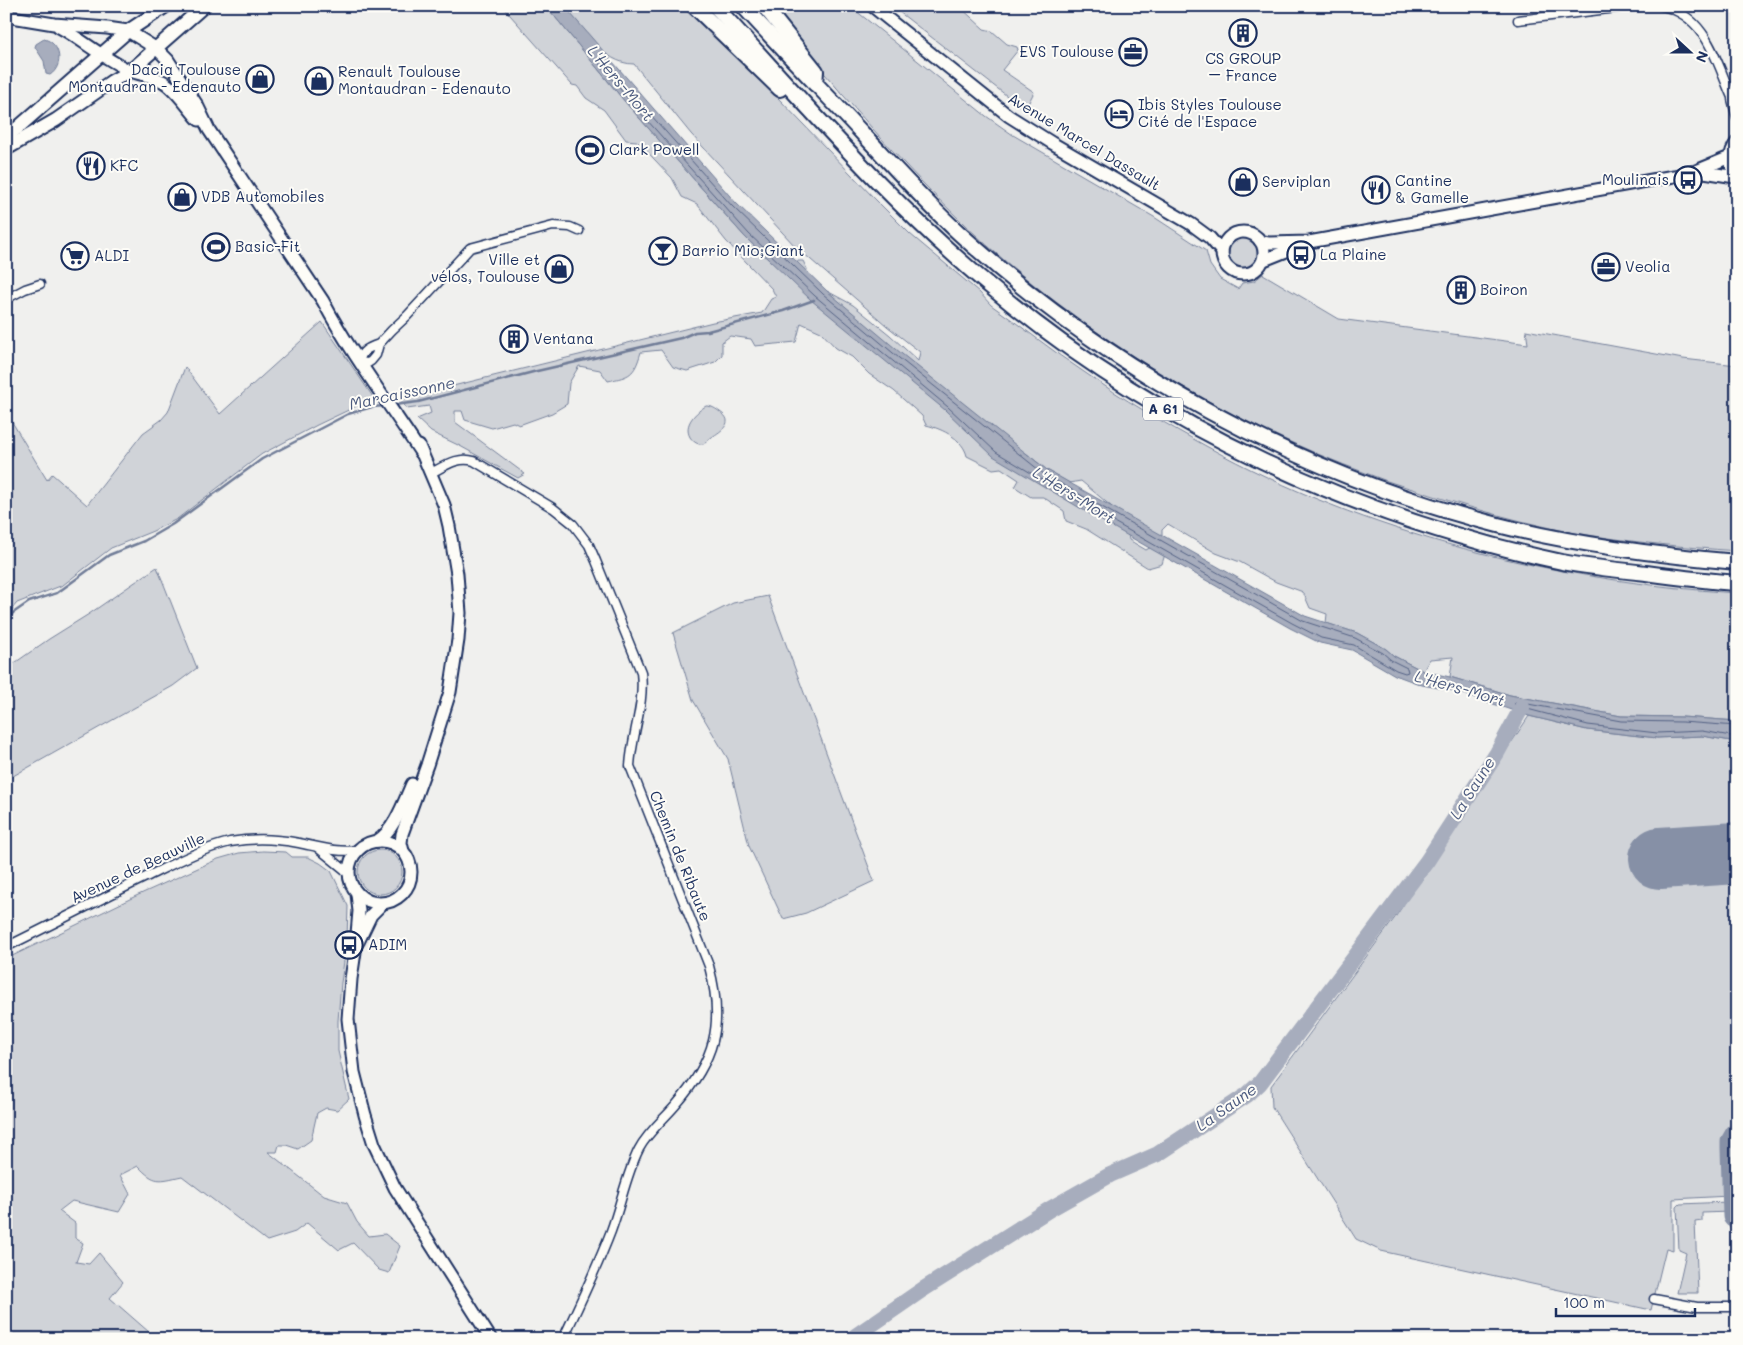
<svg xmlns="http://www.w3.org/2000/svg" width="1743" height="1345" font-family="Mali,sans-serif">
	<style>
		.green { fill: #d0d3d8; stroke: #76819b; fill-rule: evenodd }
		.water { fill: #a7adbd; stroke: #6f7b97 }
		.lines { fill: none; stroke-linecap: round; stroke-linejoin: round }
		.shore { stroke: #536184; stroke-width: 1 }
		.stream { stroke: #6f7b97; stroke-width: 2.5 }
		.river { stroke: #a7adbd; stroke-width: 16 }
		.taxiway { stroke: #8690a6; stroke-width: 25 }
		.runway { stroke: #8690a6; stroke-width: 62 }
		.street-casing { stroke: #1b2f5e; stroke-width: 11 }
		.secondary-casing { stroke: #1b2f5e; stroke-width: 15 }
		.primary-casing { stroke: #1b2f5e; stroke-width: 16 }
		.highway-casing { stroke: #1b2f5e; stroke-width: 18 }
		.street { stroke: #fdfcf7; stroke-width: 8 }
		.secondary { stroke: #fdfcf7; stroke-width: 11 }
		.primary { stroke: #fdfcf7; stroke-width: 12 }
		.highway { stroke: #fdfcf7; stroke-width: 14 }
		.labels { text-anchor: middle; stroke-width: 4; stroke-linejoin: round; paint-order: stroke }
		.shield { fill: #fdfcf7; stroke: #5f6c8c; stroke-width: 1 }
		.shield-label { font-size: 14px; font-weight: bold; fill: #1b2f5e }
		.poi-label { font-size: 15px; fill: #1b2f5e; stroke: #fdfcf7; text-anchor: start }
		.street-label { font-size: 15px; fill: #1b2f5e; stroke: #fdfcf7 }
		.water-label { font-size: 16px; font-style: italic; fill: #4c5b7f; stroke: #fdfcf7 }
	</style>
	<rect width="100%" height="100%" fill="#f0f0ee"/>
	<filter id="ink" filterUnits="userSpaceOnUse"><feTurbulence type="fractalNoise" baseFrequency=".02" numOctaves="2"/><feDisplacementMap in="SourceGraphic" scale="10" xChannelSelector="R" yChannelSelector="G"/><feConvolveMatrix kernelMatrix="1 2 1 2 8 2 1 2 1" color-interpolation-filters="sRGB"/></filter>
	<g filter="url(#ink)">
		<g class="green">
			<path d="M502 6H546L626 103 745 237 770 261H803L807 269 804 289 827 291 853 305 890 335 918 361 920 352 887 326 795 246 691 134 634 64C603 64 582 27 564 6H686L755 74 875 199 910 234 979 292 991 305C1023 327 1052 351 1084 372 1123 399 1164 423 1206 446 1367 535 1554 581 1737 593V721L1682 717 1621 716 1510 695 1450 677 1453 657 1430 659 1423 671 1394 656 1386 649 1357 633 1326 623 1327 614 1310 608 1303 592 1276 582 1240 562 1216 553 1168 524 1162 530V543L1128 534 1129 540 1146 550 1153 546 1165 554 1162 564 1148 568 1086 529 1066 521 1064 511 1043 497H1031L1015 487 1019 480 1001 468 993 469 967 456C963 439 943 429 926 425L922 416 894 391 869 374 852 357 836 348 821 332 801 323 796 342 755 346 751 339 730 336 722 342V355L715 362 687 371 673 367 661 350 641 352C634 376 630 376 608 381L600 370 579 366 569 383 567 404 552 413 519 425 513 422 492 428 465 420 462 411H455V422L525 474 518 478 460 446 431 432 417 419 431 413 429 406 407 409 400 399 713 322 762 313 771 299 776 297 772 289 726 241 697 204 682 197 672 178 637 141 626 140 604 110 586 98 577 86 572 85ZM979 439 1026 453 1047 470 1069 483 1081 481 1112 507Z"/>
			<path d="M768 6H850L986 116 1013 135 1154 217 1206 251 1210 265 1220 279 1238 289 1242 283 1254 281 1263 274 1339 319 1528 344 1526 330 1683 359 1737 365V551C1683 547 1629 542 1576 533 1527 524 1478 510 1431 495 1411 488 1390 483 1371 475 1225 422 1078 332 965 225 894 157 831 82 768 6Z"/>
			<polygon points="896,6 959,6 984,29 992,31 1007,44 1017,47 1018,50 1002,70 1034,92 1025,110 894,8"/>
			<circle cx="1243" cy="254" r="17"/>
			<polygon points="322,322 373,397 373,401 359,405 317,425 262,454 177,519 153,531 111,548 63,585 17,603 6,616 6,412 47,480 52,474 87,505 143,433 161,420 168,412 185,367 220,414"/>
			<path d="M706 406C712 406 716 409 720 412 736 422 721 431 712 437 707 440 705 446 699 444 695 443 692 440 690 437 683 424 696 412 706 406Z"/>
			<polygon points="157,567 197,668 173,686 6,780 6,669 49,639 89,614"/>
			<polygon points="768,596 874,881 806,913 783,919 749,846 728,759 693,700 673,633 733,603"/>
			<path d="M1529 716 1587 730 1657 738 1702 736 1737 742V1127C1720 1144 1728 1174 1729 1196L1673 1199V1250L1666 1248 1651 1310 1381 1251 1356 1239 1272 1107 1271 1086 1394 919Z"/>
			<circle cx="380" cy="872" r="22"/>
			<path d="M263 851 286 852 292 857H308L320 863 331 871 348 906 347 940 341 983 338 1021V1051L349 1099 337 1110 326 1108 317 1113 311 1140 298 1149 286 1145H279L277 1152H268L324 1196 347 1203 357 1222 369 1236 385 1234 400 1246 389 1273 379 1270 353 1243 339 1250 307 1223 295 1232 267 1241 182 1176C159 1181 155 1184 138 1166L120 1175 130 1194 119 1212 72 1201 59 1211 75 1223V1238L83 1243 76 1262 89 1264 99 1253 123 1282 110 1298 157 1339H6V959L136 896 218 859 239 853Z"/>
			<polygon points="1728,1202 1730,1212 1702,1213 1702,1221 1695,1222 1698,1293 1677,1293 1686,1253 1679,1250 1677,1207 1680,1204"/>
		</g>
		<g class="water">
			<polygon points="546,6 564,6 736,203 827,291 902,354 1047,470 1305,616 1357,633 1386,649 1394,656 1423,671 1450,677 1510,695 1621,716 1682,717 1737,721 1737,742 1702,736 1657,738 1587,730 1529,716 1455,691 1422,685 1395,675 1352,650 1320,643 1290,628 1095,517 993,456 945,410 811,300 745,237 626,103"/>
			<path d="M44 39C61 43 64 66 50 75L46 74 44 61 35 47 36 44Z"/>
		</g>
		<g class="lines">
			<g class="shore">
				<polygon points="600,58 732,206 823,294 899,358 1044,474 1303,621 1355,638 1383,653 1391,660 1407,668 1408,672 1405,673 1396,670 1354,645 1321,638 1292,623 1098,513 996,452 948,407 815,296 749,234 629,100 598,62 598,59"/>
				<polyline points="1737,726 1682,722 1621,721 1517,702 1514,704 1516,706 1588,725 1657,733 1702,731 1737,737"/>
			</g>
			<g class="stream">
				<polyline points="394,405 418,402 537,371 681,338 695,332 708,331 783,311 814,300"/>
				<polyline points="6,621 13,613 29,602 57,593 109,555 144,541 173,524 262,459 348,414 372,407 386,406"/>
			</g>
			<polyline class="river" points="851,1339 922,1290 1050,1209 1110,1175 1158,1154 1247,1095 1260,1083 1427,861 1497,753 1522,707"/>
			<polyline class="taxiway" points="1735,1216 1733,1148 1733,1142 1737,1135"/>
			<polyline class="runway" points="1660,858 1737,853"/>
			<g class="street-casing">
				<g id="street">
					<path d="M1662 6C1706 16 1715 58 1731 95L1737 103"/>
					<polyline points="1518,20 1633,6"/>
					<polyline points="1732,99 1737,118"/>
					<polyline points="6,299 25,289 40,284"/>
					<path d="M379 344C368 348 362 350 359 362L368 363 371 361 376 355 379 344 392 330 407 316 470 248 553 226 570 227 579 231"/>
					<path d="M431 473C445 466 458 456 474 461L553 508 573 524 589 545 596 561 641 672C645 705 632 733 630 766L709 966C725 1025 715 1060 675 1106 663 1120 648 1132 639 1149 626 1175 621 1204 611 1231 597 1268 580 1303 563 1339"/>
					<polyline points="318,848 345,870 349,876"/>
					<path d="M6 947C53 924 99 900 146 877 173 864 201 849 230 842 252 838 277 839 299 843 319 847 338 853 358 850"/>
					<polyline points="1654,1299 1697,1307 1737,1307"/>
				</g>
			</g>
			<g class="secondary-casing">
				<g id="secondary">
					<polyline points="872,6 1009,116 1052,143 1191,224 1210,238 1222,252"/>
					<path d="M6 16 54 24 107 28 128 31 157 49 168 60 197 105 209 130 323 301C351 354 388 402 421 453"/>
					<path d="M59 27C83 40 104 59 129 70 141 76 157 75 168 85 180 95 189 109 199 120"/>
					<path d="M1737 142C1728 153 1729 167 1737 178"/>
					<polyline points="1698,171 1735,177"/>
					<circle cx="1243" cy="253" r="21"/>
					<polyline points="1260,241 1269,243 1309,242 1674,176 1696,171 1730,157"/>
					<polyline points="1264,260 1299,246"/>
					<circle cx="380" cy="872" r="31"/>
					<path d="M377 841C394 831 404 802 412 784"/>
					<polyline points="403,851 401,843 402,834 427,765 450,692 458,640 460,613 457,574 449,526 444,505 419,446"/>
					<polyline points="357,894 359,911 356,945 351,979 348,1019 354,1072 365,1115 374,1144 395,1188 491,1339"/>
					<polyline points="358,942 371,915 382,904"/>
				</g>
			</g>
			<g class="primary-casing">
				<g id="primary">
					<polyline points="6,138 128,31 166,6"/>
					<polyline points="6,149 56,120 112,81 130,71 204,6"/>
				</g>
			</g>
			<g class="highway-casing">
				<g id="highway">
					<polyline points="694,6 780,89"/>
					<path d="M715 6C806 104 893 207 997 292 1159 427 1355 518 1562 562 1589 567 1618 570 1646 573 1676 577 1706 581 1737 583"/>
					<path d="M743 6C783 50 824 92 864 135 895 168 925 202 959 233 1111 372 1298 474 1498 525 1576 545 1656 555 1737 562"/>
					<polyline points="764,6 816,71 815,84"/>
				</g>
			</g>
			<use href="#street" class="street"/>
			<use href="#secondary" class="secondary"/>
			<use href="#primary" class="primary"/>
			<use href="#highway" class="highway"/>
		</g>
	</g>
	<defs>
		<g id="building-ring" transform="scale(1.4375)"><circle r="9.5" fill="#fdfcf7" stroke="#1b2f5e" stroke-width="1.5"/><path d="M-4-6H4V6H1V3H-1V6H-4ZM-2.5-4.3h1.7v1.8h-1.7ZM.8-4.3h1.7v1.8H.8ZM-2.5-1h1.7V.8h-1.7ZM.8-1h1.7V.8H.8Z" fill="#1b2f5e"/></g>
		<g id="office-ring" transform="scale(1.4375)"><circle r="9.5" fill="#fdfcf7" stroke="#1b2f5e" stroke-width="1.5"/><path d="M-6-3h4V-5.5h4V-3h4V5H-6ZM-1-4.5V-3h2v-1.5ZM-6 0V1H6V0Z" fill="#1b2f5e"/></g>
		<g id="shop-ring" transform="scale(1.4375)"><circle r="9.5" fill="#fdfcf7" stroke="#1b2f5e" stroke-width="1.5"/><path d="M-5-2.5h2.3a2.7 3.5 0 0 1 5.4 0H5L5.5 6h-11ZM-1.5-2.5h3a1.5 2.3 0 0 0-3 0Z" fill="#1b2f5e"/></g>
		<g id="hotel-ring" transform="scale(1.4375)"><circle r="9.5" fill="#fdfcf7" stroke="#1b2f5e" stroke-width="1.5"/><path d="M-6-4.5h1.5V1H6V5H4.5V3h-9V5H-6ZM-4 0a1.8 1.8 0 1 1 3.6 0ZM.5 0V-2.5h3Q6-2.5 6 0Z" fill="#1b2f5e"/></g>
		<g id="stadium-ring" transform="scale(1.4375)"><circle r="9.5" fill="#fdfcf7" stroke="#1b2f5e" stroke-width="1.5"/><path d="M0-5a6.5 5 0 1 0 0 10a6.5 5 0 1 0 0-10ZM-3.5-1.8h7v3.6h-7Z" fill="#1b2f5e"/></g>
		<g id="restaurant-ring" transform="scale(1.4375)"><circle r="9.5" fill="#fdfcf7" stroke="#1b2f5e" stroke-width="1.5"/><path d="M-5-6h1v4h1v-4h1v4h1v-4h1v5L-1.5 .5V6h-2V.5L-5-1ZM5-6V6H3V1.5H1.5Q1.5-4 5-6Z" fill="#1b2f5e"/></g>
		<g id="bus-ring" transform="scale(1.4375)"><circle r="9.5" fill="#fdfcf7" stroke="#1b2f5e" stroke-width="1.5"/><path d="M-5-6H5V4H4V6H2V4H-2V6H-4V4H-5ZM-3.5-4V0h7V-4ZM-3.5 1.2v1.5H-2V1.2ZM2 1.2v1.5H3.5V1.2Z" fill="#1b2f5e"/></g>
		<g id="bar-ring" transform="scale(1.4375)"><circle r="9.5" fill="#fdfcf7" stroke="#1b2f5e" stroke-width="1.5"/><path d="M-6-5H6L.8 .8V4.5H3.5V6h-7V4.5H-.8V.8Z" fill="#1b2f5e"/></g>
		<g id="supermarket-ring" transform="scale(1.4375)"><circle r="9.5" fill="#fdfcf7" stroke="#1b2f5e" stroke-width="1.5"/><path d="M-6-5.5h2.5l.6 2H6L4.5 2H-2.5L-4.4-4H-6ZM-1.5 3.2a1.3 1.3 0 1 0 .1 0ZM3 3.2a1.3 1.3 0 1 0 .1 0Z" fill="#1b2f5e"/></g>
	</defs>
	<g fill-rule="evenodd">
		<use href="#building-ring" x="1243" y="33"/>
		<use href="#office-ring" x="1133" y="52"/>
		<use href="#shop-ring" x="260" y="79"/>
		<use href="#shop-ring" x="319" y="81"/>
		<use href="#hotel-ring" x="1119" y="114"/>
		<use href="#stadium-ring" x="590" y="150"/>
		<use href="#restaurant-ring" x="91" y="166"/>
		<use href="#bus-ring" x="1688" y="180"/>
		<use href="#shop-ring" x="1243" y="182"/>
		<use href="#restaurant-ring" x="1376" y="190"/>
		<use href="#shop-ring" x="182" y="197"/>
		<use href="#stadium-ring" x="216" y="247"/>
		<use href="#bar-ring" x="663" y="251"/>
		<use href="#bus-ring" x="1301" y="255"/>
		<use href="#supermarket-ring" x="75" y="256"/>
		<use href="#office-ring" x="1606" y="267"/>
		<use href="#shop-ring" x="559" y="269"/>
		<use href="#building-ring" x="1461" y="290"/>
		<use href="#building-ring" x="514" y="339"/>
		<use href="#bus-ring" x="349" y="945"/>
	</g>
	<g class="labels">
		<rect class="shield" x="1143" y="397.5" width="40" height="23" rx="4"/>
		<g class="shield-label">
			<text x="1163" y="414">A 61</text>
		</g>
		<g class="poi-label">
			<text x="1114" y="57" text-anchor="end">EVS Toulouse</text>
			<text x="1243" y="64" text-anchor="middle">CS GROUP<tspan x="1243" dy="17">– France</tspan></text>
			<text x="241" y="75" text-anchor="end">Dacia Toulouse<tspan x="241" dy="17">Montaudran - Edenauto</tspan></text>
			<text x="338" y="77">Renault Toulouse<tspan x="338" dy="17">Montaudran - Edenauto</tspan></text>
			<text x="1138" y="110">Ibis Styles Toulouse<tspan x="1138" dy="17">Cité de l'Espace</tspan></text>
			<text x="609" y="155">Clark Powell</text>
			<text x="110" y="171">KFC</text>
			<text x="1669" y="185" text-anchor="end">Moulinais</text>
			<text x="1395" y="186">Cantine<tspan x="1395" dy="17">&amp; Gamelle</tspan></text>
			<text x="1262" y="187">Serviplan</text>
			<text x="201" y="202">VDB Automobiles</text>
			<text x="235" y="252">Basic-Fit</text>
			<text x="682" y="256">Barrio Mio;Giant</text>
			<text x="1320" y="260">La Plaine</text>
			<text x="94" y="261">ALDI</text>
			<text x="540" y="265" text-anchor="end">Ville et<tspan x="540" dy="17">vélos, Toulouse</tspan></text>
			<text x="1625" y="272">Veolia</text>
			<text x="1480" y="295">Boiron</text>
			<text x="533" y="344">Ventana</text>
			<text x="368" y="950">ADIM</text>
		</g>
		<g class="street-label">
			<text transform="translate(1084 142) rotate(31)" y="5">Avenue Marcel Dassault</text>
			<text transform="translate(680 856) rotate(68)" y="5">Chemin de Ribaute</text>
			<text transform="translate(138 868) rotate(-25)" y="5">Avenue de Beauville</text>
		</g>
		<g class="water-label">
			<text transform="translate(621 83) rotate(50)" y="6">L'Hers-Mort</text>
			<text transform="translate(402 393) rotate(-12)" y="6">Marcaissonne</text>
			<text transform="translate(1074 495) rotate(32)" y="6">L'Hers-Mort</text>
			<text transform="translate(1460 688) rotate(16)" y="6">L'Hers-Mort</text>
			<text transform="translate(1472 788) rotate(-58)" y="6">La Saune</text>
			<text transform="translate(1226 1107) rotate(-35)" y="6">La Saune</text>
		</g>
	</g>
	<rect width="1743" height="1345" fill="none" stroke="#fdfcf7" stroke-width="25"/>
	<rect x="12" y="12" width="1718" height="1320" fill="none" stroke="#1b2f5e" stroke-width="2" filter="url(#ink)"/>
	<g transform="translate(1690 52) rotate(111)" stroke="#fdfcf7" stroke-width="4" paint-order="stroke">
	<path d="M0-4L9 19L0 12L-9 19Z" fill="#1b2f5e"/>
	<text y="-8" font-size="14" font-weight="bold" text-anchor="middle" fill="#1b2f5e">N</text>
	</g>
	<path d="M1556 1308v8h139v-8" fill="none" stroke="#1b2f5e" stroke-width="2.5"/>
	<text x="1563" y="1308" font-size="15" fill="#1b2f5e" stroke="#fdfcf7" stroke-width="4" paint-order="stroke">100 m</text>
</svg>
